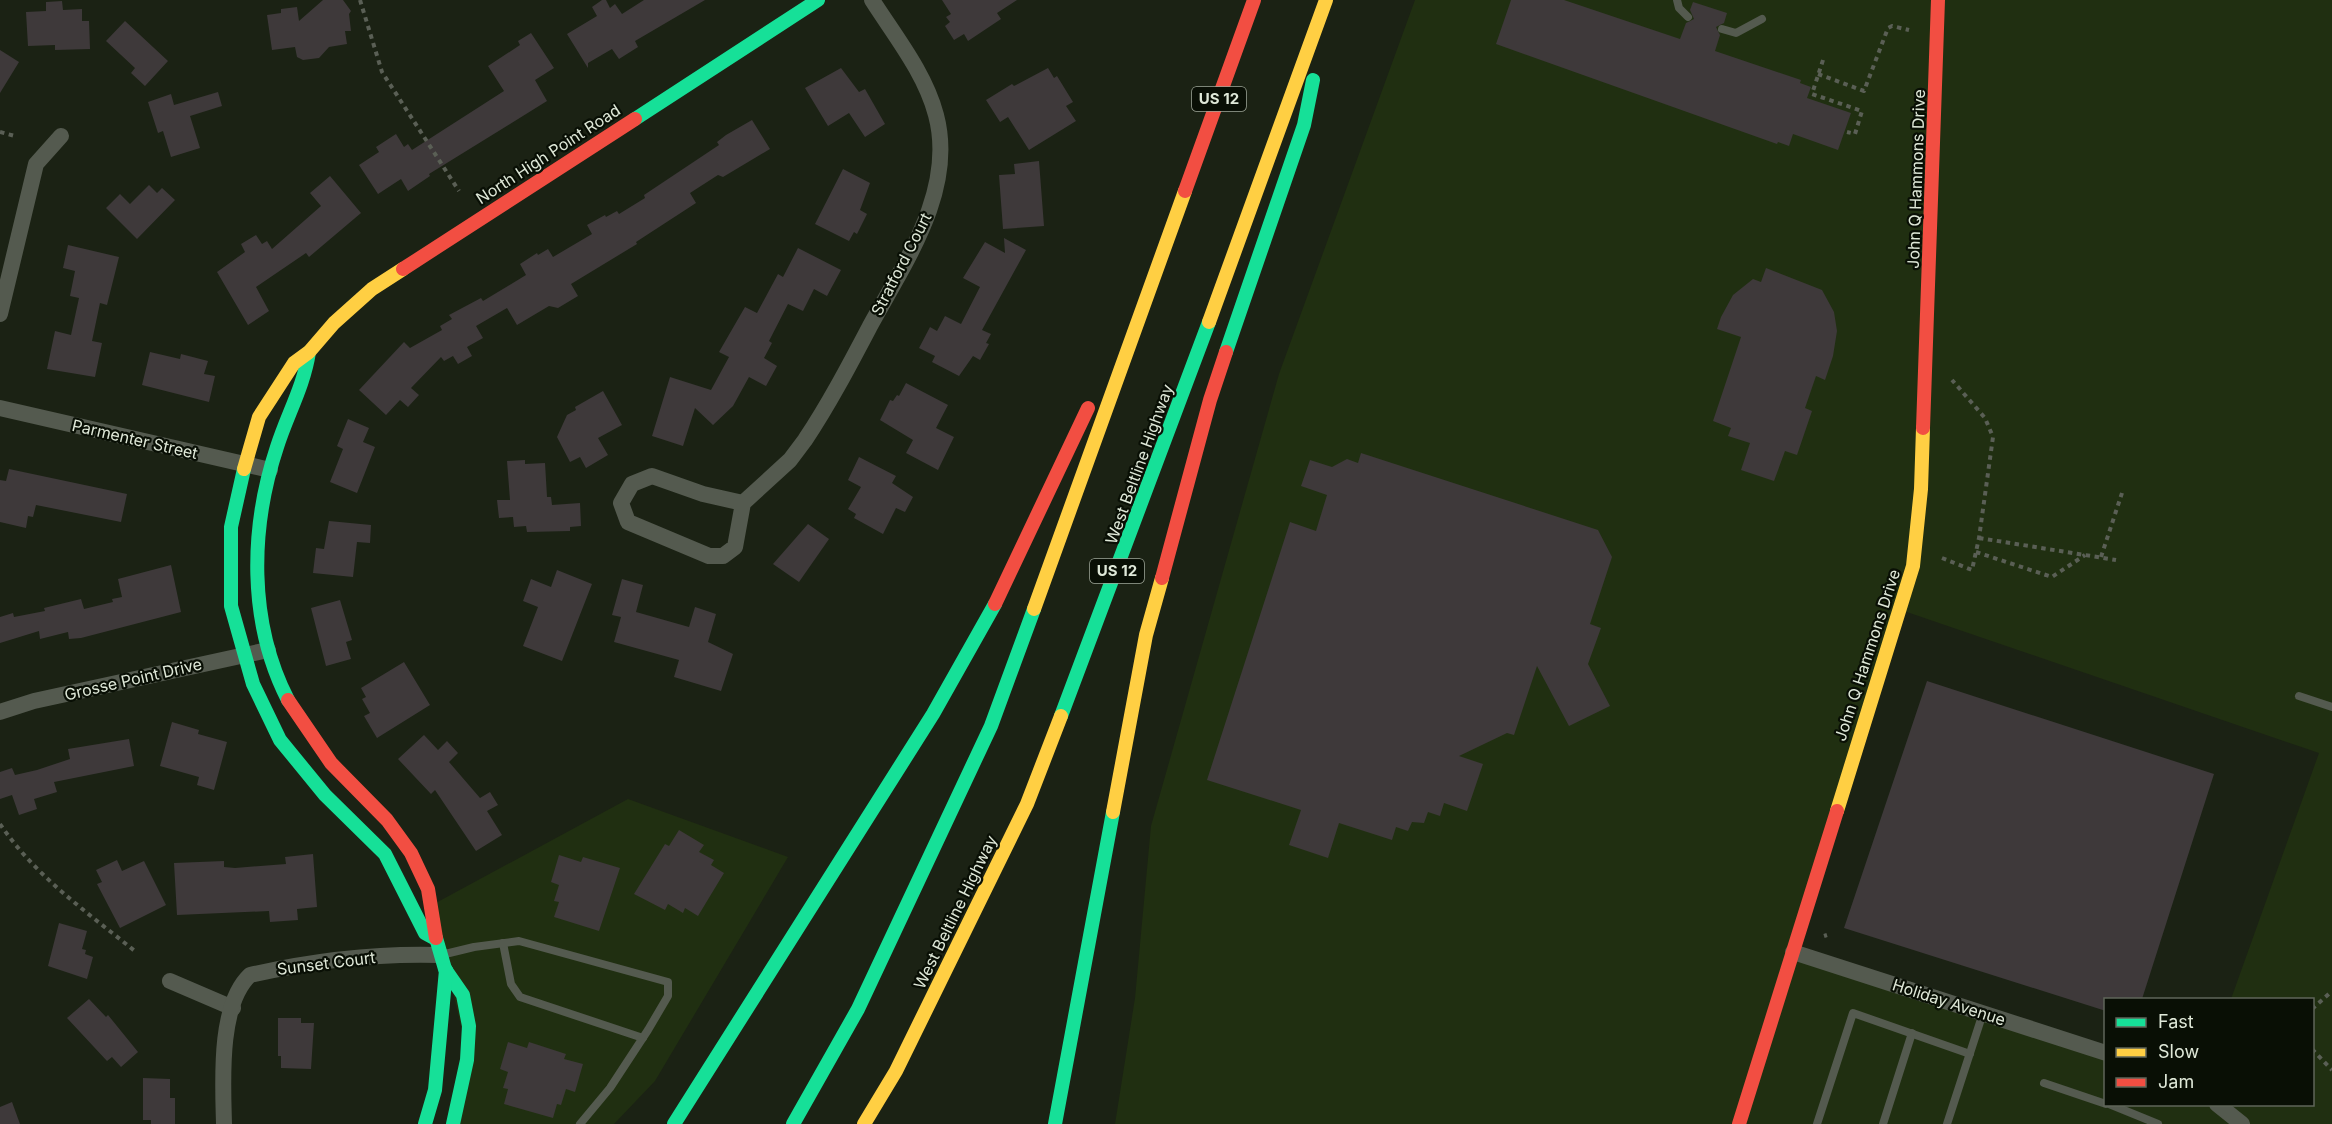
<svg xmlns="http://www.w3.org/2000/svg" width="2332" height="1124" font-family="Inter,sans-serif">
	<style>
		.built { fill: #202f11; fill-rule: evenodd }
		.building { fill: #3e393a }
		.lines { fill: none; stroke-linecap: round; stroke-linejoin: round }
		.path { stroke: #5a5f55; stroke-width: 4; stroke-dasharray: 4.5 4.5; stroke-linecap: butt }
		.lane { stroke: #545a4f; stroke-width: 8 }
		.street { stroke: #545a4f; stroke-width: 16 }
		.fast { stroke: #16e098; stroke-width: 14 }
		.slow { stroke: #ffcf43; stroke-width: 14 }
		.jam { stroke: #f24e42; stroke-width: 14 }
		.labels { text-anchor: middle; stroke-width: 4.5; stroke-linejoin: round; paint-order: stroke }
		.shield { fill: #090f05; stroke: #9fa799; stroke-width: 1.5 }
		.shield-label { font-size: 15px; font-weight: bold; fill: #dfe8d8 }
		.street-label { font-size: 16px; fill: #dfe8d8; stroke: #090f05 }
	</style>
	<rect width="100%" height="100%" fill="#1b2214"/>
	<g class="built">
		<path d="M1415 0H2332V1124H1115L1135 998 1151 826 1279 374ZM1901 610 2319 753 2231 999 2312 1000V1104H2106L2105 1053 1793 951Z"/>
		<polygon points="628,799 788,857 655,1081 614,1124 453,1124 467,1051 432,905"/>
	</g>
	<g class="building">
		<polygon points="323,0 343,0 351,11 349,14 351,31 345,31 347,44 329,47 319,58 303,60 297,57 295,47 272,50 267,15 281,13 281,9 297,7 299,21"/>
		<polygon points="602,0 606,0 610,8 615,4 622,14 644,0 705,0 635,41 638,47 619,59 612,49 588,63 588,68 567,34 597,16 592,7"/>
		<polygon points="942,0 1017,0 997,13 1001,19 968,41 964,34 954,40 945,26 950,22 946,17 951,14"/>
		<polygon points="1511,0 1564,0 1680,39 1686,23 1694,19 1690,10 1693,2 1727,13 1724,23 1716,27 1720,35 1715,51 1801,80 1800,83 1811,87 1807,98 1851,113 1838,150 1793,134 1789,146 1778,142 1777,144 1496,44"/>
		<polygon points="62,1 63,10 82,9 82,21 89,21 90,49 55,50 55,45 28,46 26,12 46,11 46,2"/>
		<polygon points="125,21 168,61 145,86 131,73 135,68 106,41"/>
		<polygon points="531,33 554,68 535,80 547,101 429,174 430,176 408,191 401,179 378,194 359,165 379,152 376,147 396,134 404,147 408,144 412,150 504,91 488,66 520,45 518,41"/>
		<polygon points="0,50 19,62 0,93"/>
		<polygon points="841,68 859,92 865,89 885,124 865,137 849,113 828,126 805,88"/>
		<polygon points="1048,68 1054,78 1057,76 1073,102 1066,106 1076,121 1029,150 1008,117 1000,122 986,100 1012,84 1014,86"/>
		<polygon points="218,92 222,106 190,116 200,148 171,157 163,131 158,133 148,102 171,94 174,105"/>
		<polygon points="752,120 770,149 723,177 718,175 690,193 696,203 636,242 637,244 571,284 578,296 558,308 549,306 517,325 507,308 476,326 483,338 467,347 472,356 458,364 453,356 444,361 441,357 411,388 419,395 408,407 400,400 386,415 359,390 404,342 410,348 442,330 440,326 452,319 449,315 481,298 483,301 526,275 520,264 537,253 538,255 548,249 553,257 592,234 587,225 605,215 606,217 617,211 619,214 645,198 644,195 719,145 717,142 726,135"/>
		<polygon points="1039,161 1044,226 1003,229 999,175 1015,174 1014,164"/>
		<polygon points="843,169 870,183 860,210 867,214 857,234 854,232 849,241 815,224"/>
		<polygon points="330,176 361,213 309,257 306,253 256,287 269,311 248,325 217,272 245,252 241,244 256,235 262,244 267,241 272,249 321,206 310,193"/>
		<polygon points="149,185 157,193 162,188 175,200 137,239 106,208 120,194 130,204"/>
		<polygon points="1004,238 1026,250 982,330 991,334 986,343 989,344 980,360 973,356 959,376 932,362 935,356 919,348 930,327 937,331 945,316 961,324 980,287 963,278 985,242 1005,253"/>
		<polygon points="68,245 119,257 107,305 100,303 92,341 102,343 95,377 47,369 55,331 71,335 79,298 70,296 75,271 63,268"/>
		<polygon points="798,248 841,270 827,296 814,289 803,311 788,304 769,341 772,343 764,358 777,366 766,386 749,377 733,406 713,425 695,408 683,446 652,436 670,377 711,390 729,357 719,352 745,307 757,313 778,274 783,277"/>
		<polygon points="1766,268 1822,290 1834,312 1837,331 1833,356 1825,380 1816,376 1805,408 1812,411 1797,455 1785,451 1774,481 1741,470 1750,443 1728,436 1731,428 1713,421 1741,337 1717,329 1721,317 1733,295 1753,279 1761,282"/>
		<polygon points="150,352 180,359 181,354 208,361 204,374 215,376 209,402 142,385"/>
		<polygon points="906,383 948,405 936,428 954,437 938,470 906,453 913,440 880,420 890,400 893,401 897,395 899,396"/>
		<polygon points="603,391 622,425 598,438 608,455 586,468 580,457 570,462 557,437 567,415 576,410 575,407"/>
		<polygon points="348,419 369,428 363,442 375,447 357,493 330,482 343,449 337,446"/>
		<polygon points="1361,453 1598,530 1612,557 1590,624 1601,628 1588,664 1610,706 1569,726 1537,666 1514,735 1507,733 1459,756 1483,764 1467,811 1444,803 1440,816 1428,812 1424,823 1412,822 1408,831 1396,827 1392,840 1339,823 1328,858 1289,845 1301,810 1207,780 1290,522 1316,531 1327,495 1301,486 1310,460 1332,467 1347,459 1358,463"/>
		<polygon points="859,457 896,476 892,483 913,497 905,512 896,508 883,534 854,518 856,514 848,509 861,487 848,480"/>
		<polygon points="525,460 525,464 545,463 547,497 551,497 552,505 580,503 581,526 570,527 570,531 527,532 526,526 514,527 513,517 499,518 497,500 510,500 507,461"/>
		<polygon points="9,469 127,494 121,522 36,505 33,517 28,516 26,528 0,522 0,480 6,481"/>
		<polygon points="329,521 371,525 370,543 357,542 353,577 313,573 316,548 324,549"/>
		<polygon points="808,524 829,539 799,582 773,564"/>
		<polygon points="171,565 181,612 81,638 69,639 68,632 40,639 39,631 0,643 0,617 13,613 14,617 45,611 44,608 81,599 84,609 113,602 112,599 122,597 118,579"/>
		<polygon points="557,570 592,584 562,661 523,646 538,607 523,601 531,579 551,587"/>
		<polygon points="622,579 643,585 636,612 689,627 695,607 716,614 708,642 733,654 721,691 674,677 679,660 614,642 621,617 612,615"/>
		<polygon points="340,600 352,640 346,642 351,659 326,666 311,608"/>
		<polygon points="404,662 430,705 377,738 364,716 370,713 362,699 366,697 361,688"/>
		<polygon points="1927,681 2214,774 2142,999 2106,999 2106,1011 1844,928"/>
		<polygon points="172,722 199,730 198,734 227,742 214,790 197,785 199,777 160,766"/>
		<polygon points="424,735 438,750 447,741 458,753 449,762 480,798 490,792 498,805 487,811 502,835 476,851 435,790 431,794 398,759"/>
		<polygon points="129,739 134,766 54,782 57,792 34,799 37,809 19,815 12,795 0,799 0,772 12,768 15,775 37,770 70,759 68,749"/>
		<polygon points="679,830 704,845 699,852 714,860 711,865 724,873 698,916 685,908 683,913 668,904 665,910 634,894 665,844 669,846"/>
		<polygon points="313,854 317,907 297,909 298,920 270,922 269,911 177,915 174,863 224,861 224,867 235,868 286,864 285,857"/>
		<polygon points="559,855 581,862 583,857 620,868 599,931 554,917 559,902 554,901 559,885 551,882"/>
		<polygon points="117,860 122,871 144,861 166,905 120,928 97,884 102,882 96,870"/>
		<polygon points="59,923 87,931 82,949 86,950 85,954 93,957 87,979 48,966"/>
		<polygon points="89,999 106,1017 108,1015 138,1052 121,1067 112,1057 107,1061 67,1018"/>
		<polygon points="278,1018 301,1018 301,1023 314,1023 311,1069 281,1068 281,1056 278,1056"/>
		<polygon points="508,1042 527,1048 529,1042 566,1054 564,1059 583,1064 575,1092 566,1089 561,1105 557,1104 553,1118 504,1104 508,1089 503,1088 508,1072 500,1069"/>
		<polygon points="143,1078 170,1079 170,1098 175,1098 175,1124 151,1124 151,1120 143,1120"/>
		<polygon points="12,1102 20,1124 0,1124 0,1107"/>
	</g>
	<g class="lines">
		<g class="path">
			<polyline points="360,0 382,72 459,191"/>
			<polyline points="1823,60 1812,94 1862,111 1855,134 1847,132"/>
			<polyline points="1818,74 1864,91 1888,28 1892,26 1909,30"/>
			<polyline points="0,132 15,136"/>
			<polyline points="1979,538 2116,560"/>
			<polyline points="1976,552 2052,577 2085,555"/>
			<polyline points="2101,557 2122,493"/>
			<polyline points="1942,558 1972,570 1979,538 1993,437 1985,418 1952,380"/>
			<path d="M0 824C35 876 88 913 136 952"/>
			<polyline points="1824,936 1827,935"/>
			<polyline points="2312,1009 2332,991"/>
			<polyline points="2312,1049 2332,1070"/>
		</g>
		<g class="lane">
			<polyline points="1677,0 1679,8 1688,17"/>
			<polyline points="1722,29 1736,33 1762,19"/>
			<polyline points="2299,696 2332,707"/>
			<polyline points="503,943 511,984 520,997 643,1038"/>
			<polyline points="441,955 474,947 519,941 668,982 668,996 648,1030 610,1088 580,1124"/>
			<polyline points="2044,1083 2106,1104"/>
			<polyline points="2109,1104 2158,1124"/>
			<polyline points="1817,1124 1853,1013 1970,1054"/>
			<polyline points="1883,1124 1912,1033"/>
			<polyline points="1947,1124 1983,1013"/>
		</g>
		<g class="street">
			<polyline points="0,314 36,164 61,136"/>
			<polyline points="0,408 270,470"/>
			<path d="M743 503 703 494 652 476 632 484 621 503 628 522 709 556H723L735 547 743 503 790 460 805 440C829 404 850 364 870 326 905 262 956 190 936 115 925 73 895 36 872 0"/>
			<polyline points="0,712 34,701 268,650"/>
			<polyline points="1793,952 2106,1053"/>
			<polyline points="170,981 233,1008"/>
			<polyline points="2217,1104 2242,1124"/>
			<path d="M224 1124C223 1083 218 1005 250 975 311 961 378 953 441 955"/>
		</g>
		<g class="fast">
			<polyline points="635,119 818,0"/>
			<polyline points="1226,352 1304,125 1313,80"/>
			<polyline points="244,469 231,527 231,606 253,684 280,740 325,795 385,854 425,933 436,939"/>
			<path d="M288 700C248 622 250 528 277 447 287 415 304 386 309 352"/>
			<polyline points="1061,716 1209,322"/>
			<polyline points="436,938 445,969 463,995 469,1026 467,1060 453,1124"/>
			<polyline points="425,1124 435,1090 446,970"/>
			<polyline points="674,1124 933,714 995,604"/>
			<polyline points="793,1124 858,1009 991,726 1034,609"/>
			<polyline points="1055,1124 1113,812"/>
		</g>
		<g class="slow">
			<polyline points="1209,322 1326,0"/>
			<polyline points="244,469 259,417 294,363 309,352 334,323 372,289 403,269"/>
			<polyline points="1034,609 1185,191"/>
			<polyline points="1837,811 1913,566 1921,489 1923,428"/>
			<polyline points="1113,812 1146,635 1162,578"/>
			<polyline points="864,1124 896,1071 1027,804 1061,716"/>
		</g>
		<g class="jam">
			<polyline points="1185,191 1254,0"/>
			<polyline points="403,269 635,119"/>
			<polyline points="1923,428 1938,0"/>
			<polyline points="1162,578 1210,400 1226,352"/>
			<polyline points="995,604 1088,408"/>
			<polyline points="288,700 331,763 387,820 411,853 428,889 436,938"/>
			<polyline points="1739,1124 1837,811"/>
		</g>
	</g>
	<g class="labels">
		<g class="shield">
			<rect x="1192" y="87" width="54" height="24" rx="4.5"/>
			<rect x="1090" y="559" width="54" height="24" rx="4.5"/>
		</g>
		<g class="shield-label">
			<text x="1219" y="104">US 12</text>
			<text x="1117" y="576">US 12</text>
		</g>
		<g class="street-label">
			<text transform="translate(548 154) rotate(-33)" y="6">North High Point Road</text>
			<text transform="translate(1916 179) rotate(-88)" y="6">John Q Hammons Drive</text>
			<text transform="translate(901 264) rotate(-63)" y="6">Stratford Court</text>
			<text transform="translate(135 439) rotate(13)" y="6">Parmenter Street</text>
			<text transform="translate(1139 464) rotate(-70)" y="6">West Beltline Highway</text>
			<text transform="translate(1867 655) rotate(-72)" y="6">John Q Hammons Drive</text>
			<text transform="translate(133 679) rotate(-13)" y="6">Grosse Point Drive</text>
			<text transform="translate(955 912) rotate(-64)" y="6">West Beltline Highway</text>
			<text transform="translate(326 963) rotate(-7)" y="6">Sunset Court</text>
			<text transform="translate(1949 1002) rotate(18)" y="6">Holiday Avenue</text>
		</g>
	</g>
	<rect x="2104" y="998" width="210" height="108" fill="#090f05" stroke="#5f6659" stroke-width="1.5"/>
	<rect x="2116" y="1018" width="30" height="9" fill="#16e098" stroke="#5f6659" stroke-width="1.5"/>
	<text x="2158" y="1028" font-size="18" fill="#dfe8d8">Fast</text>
	<rect x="2116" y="1048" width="30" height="9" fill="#ffcf43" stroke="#5f6659" stroke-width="1.5"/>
	<text x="2158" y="1058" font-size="18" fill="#dfe8d8">Slow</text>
	<rect x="2116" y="1078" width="30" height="9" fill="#f24e42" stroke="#5f6659" stroke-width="1.5"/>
	<text x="2158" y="1088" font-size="18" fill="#dfe8d8">Jam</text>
</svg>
